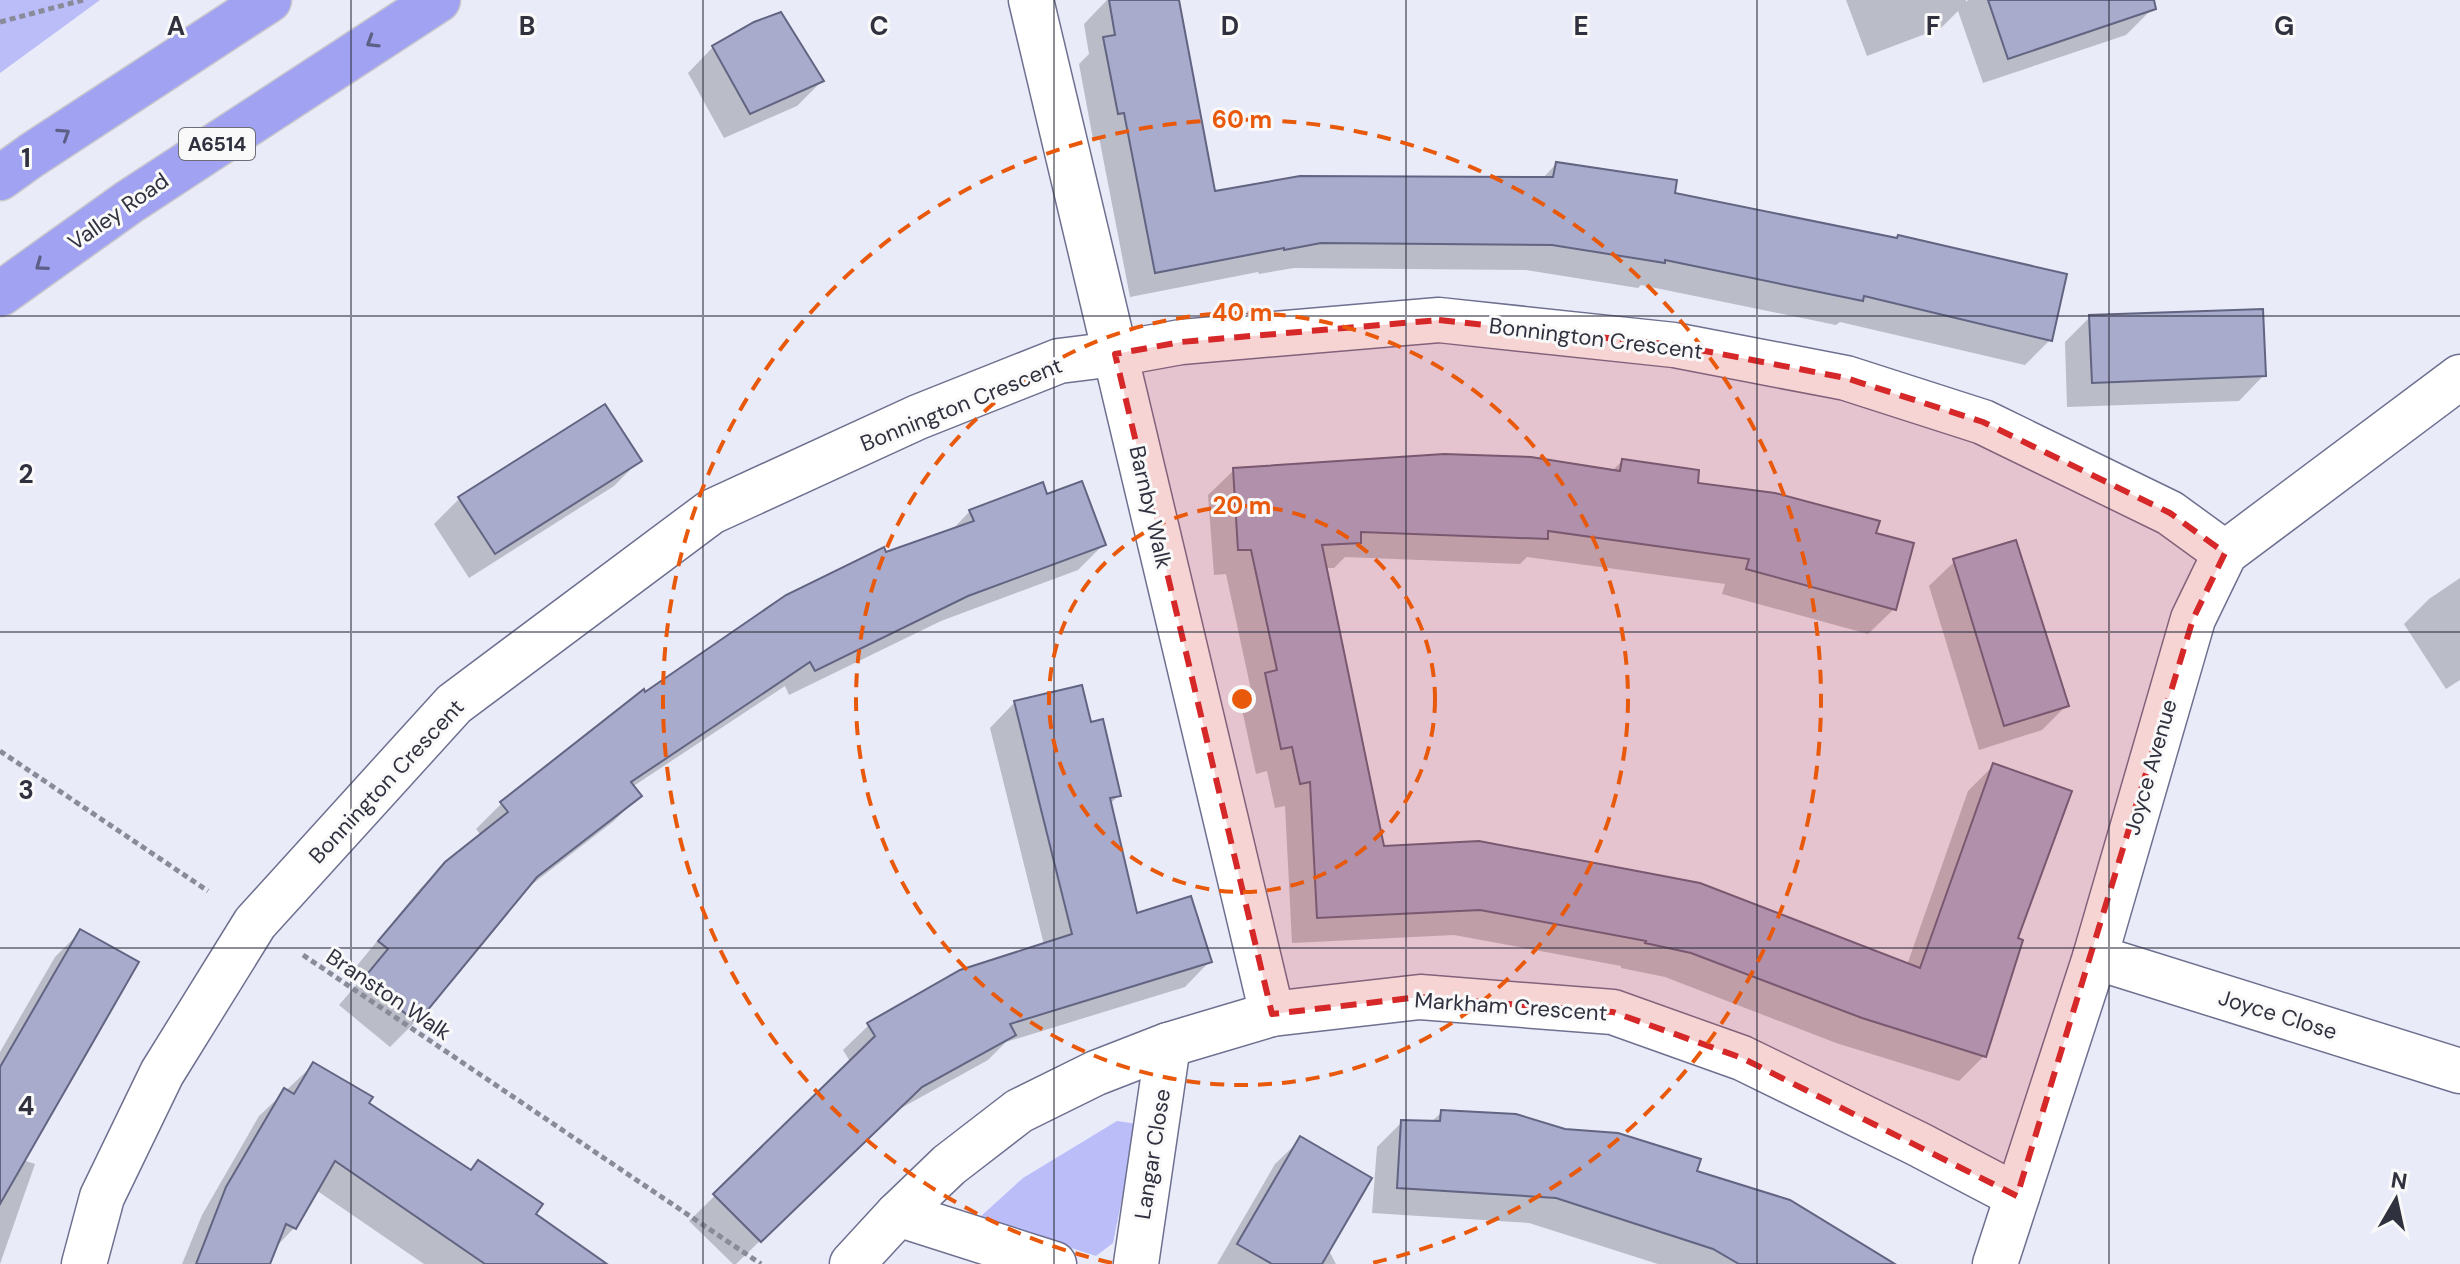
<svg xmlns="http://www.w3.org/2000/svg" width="2460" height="1264" font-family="'DM Sans',sans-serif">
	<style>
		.green { fill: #babdf7 }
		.shadow { fill: #0003 }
		.building { fill: #a8abcc; stroke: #626482; stroke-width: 2 }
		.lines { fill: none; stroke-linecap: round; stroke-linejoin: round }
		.minor-casing { stroke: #6e708f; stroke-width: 47 }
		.highway-casing { stroke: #c9c9cd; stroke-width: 47 }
		.path { stroke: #898b99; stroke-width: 5; stroke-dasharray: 6 4; stroke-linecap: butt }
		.minor { stroke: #fff; stroke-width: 44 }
		.highway { stroke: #a1a3f2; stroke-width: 44 }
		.oneway { stroke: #5d5f87 }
		.marked { fill: #d62828; fill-opacity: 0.2; stroke: #d62828; stroke-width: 6; stroke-dasharray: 16 10; stroke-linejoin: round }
		.grid { fill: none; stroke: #30313f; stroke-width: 2; stroke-opacity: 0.55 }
		.ring { fill: none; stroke: #e8590c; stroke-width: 4; stroke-dasharray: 14 10 }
		.labels { text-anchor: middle; stroke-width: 6; stroke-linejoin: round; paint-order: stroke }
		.shield { fill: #f9f9f9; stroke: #6c6d77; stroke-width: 2 }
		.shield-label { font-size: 20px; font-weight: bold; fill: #30313f }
		.street-label { font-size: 22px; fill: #30313f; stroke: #f9f9f9 }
		.grid-label { font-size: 26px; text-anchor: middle; font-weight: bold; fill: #30313f; stroke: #f9f9f9; stroke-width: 6; stroke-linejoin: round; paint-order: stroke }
		.centre { fill: #e8590c; stroke: #f9f9f9; stroke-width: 4 }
		.ring-label { font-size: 24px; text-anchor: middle; font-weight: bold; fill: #e8590c; stroke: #f9f9f9; stroke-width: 6; stroke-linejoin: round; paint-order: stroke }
	</style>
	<rect width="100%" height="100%" fill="#e9ebf9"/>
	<g class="green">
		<polygon points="0,0 100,0 0,73"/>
		<polygon points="1117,1121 1137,1124 1113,1243 1096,1256 979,1218 1023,1178"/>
	</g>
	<g class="shadow">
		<polygon points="1107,0 1177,0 1214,193 1542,179 1556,164 1673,195 2050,340 2025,365 1840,322 1836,325 1641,285 1638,288 1526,270 1294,268 1259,274 1258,272 1130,297 1099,137 1093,139 1079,64 1089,54 1084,24"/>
		<polygon points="1846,0 1966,0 1966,2 1968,0 2148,0 2152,9 2126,35 1983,83 1958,11 1941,28 1867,56"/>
		<polygon points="713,47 822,81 797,106 724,138 688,73"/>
		<polygon points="2090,317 2264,375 2239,401 2067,407 2065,342"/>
		<polygon points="639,461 614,486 469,578 434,524 459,499"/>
		<polygon points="1622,461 1696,484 1874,534 1894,609 1868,634 1722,594 1725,584 1527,557 1520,564 1345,557 1334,568 1324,568 1382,848 1907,965 1968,791 1994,765 2016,939 1984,1056 1959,1081 1836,1043 1665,977 1621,968 1621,966 1454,935 1292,943 1285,806 1275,808 1267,771 1256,774 1240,700 1251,690 1226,574 1214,575 1208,495 1234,470 1611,472"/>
		<polygon points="1046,496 1103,545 1078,570 941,621 789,695 785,686 632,787 639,796 614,821 522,892 415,1022 390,1047 339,1005 364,976 355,968 420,889 446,863 481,835 476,829 502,803 645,695 885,555 950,532 970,511"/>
		<polygon points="1955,561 2067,705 2042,730 1979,750 1929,586"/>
		<polygon points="2460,578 2460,680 2446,689 2404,624 2429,599"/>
		<polygon points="1015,702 1089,725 1119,795 1109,805 1136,915 1210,961 1185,987 1006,1042 988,1060 894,1112 736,1264 733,1264 689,1221 851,1063 843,1050 869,1025 1044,945 990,728"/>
		<polygon points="81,931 23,1160 35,1164 0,1264 0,1052 55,957"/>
		<polygon points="313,1065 469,1171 478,1163 533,1215 544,1264 424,1264 316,1190 294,1228 275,1248 268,1264 182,1264 202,1215 259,1116"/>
		<polygon points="1442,1112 1694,1172 1870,1264 1658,1264 1529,1223 1372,1213 1377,1147 1402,1122 1430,1123"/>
		<polygon points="1301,1139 1328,1249 1336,1264 1217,1264 1275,1164"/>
	</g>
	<g class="building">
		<polygon points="1109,0 1179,0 1215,191 1300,176 1553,177 1556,162 1677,180 1675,193 1897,238 1898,235 2067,274 2052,341 1864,296 1863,301 1665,260 1665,263 1552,245 1321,243 1284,250 1284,248 1155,273 1124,113 1118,114 1103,37 1115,35"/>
		<polygon points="1988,0 2154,0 2156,9 2008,59"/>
		<polygon points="781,12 824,81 750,114 712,46 754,22"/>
		<polygon points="2263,309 2266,376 2092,383 2089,315"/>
		<polygon points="605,404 642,461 495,554 458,497"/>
		<polygon points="1444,454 1531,457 1620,471 1622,459 1699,470 1698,483 1775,493 1880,521 1876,533 1914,543 1896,610 1746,569 1749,559 1548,531 1548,539 1361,532 1361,543 1322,545 1384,846 1479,841 1700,883 1920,968 1993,763 2072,791 2018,938 2023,940 1986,1057 1862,1018 1691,953 1645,943 1646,941 1480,910 1317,918 1310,782 1300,784 1292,747 1281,749 1265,673 1277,670 1251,550 1238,550 1233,468"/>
		<polygon points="1082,481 1106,545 968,596 815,671 810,662 631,782 642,796 537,877 417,1023 363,979 388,949 378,941 445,862 508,812 500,802 644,689 645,692 786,595 884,547 886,552 974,521 969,510 1043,482 1047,494"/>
		<polygon points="2016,540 2069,706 2004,726 1953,559"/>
		<polygon points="1082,685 1091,722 1103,719 1121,796 1110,798 1137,913 1191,896 1212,962 1010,1024 1016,1035 922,1087 761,1242 713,1194 875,1036 867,1023 960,970 1072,934 1014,701"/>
		<polygon points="80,929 139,962 0,1204 0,1067"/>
		<polygon points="313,1062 373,1097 369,1103 471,1170 478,1160 543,1204 536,1214 607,1264 485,1264 335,1161 296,1229 286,1224 270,1264 196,1264 226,1187 264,1122 284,1088 294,1094"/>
		<polygon points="1441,1110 1516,1114 1565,1129 1618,1133 1701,1159 1697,1171 1790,1200 1895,1264 1739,1264 1713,1249 1556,1198 1397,1188 1401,1120 1440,1121"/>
		<polygon points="1300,1136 1372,1178 1322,1264 1272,1264 1237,1244"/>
	</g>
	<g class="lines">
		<g class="minor-casing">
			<g id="minor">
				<polyline points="1031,0 1272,1014"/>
				<polyline points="2095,957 2460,1071"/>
				<polyline points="898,1214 1054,1264"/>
				<polyline points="84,1264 102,1197 162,1073 255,923 454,704 711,512 918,417 1059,361 1115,354 1181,342 1439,320 1674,345 1846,378 1983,422 2170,513 2225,553"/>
				<polyline points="852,1264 898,1214 949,1165 1019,1111 1096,1073 1168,1045 1272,1014 1420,997 1613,1012 1742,1058 1918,1144 2017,1196"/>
				<polyline points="1136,1264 1168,1045"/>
				<polyline points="1995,1264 2095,957 2193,619 2225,553 2460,377"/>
			</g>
		</g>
		<g class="highway-casing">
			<g id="highway">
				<polyline points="0,178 32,155 269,0"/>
				<polyline points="0,294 129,202 438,0"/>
			</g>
		</g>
		<g class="path">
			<polyline points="0,22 83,0"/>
			<polyline points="0,751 208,891"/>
			<polyline points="303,955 761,1264"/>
		</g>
		<use href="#minor" class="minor"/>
		<use href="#highway" class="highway"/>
	</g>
	<defs><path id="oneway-chevron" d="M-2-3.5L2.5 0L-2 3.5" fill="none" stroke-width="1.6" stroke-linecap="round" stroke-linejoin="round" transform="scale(2)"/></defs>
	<g class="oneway">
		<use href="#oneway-chevron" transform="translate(372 42) rotate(148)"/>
		<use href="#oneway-chevron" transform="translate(64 134) rotate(-33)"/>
		<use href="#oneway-chevron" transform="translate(41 265) rotate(144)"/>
	</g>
	<path class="marked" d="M1439 320 1674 345 1846 378 1983 422 2170 513 2225 553 2193 619 2017 1196 1742 1058 1613 1012 1420 997 1272 1014 1115 354 1181 342Z"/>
	<path class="grid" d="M351 0V1264M703 0V1264M1054 0V1264M1406 0V1264M1757 0V1264M2109 0V1264M0 316H2460M0 632H2460M0 948H2460"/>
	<g class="ring">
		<circle cx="1242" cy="699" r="193"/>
		<circle cx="1242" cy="699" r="386"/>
		<path d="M1112 1263A579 579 0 1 1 1372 1263"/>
	</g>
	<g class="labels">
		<rect class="shield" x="179" y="128" width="76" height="32" rx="6"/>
		<g class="shield-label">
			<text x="217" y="151">A6514</text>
		</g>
		<g class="street-label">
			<text transform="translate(118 211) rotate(-35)" y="8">Valley Road</text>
			<text transform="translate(1596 338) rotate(7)" y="8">Bonnington Crescent</text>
			<text transform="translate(961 404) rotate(-22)" y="8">Bonnington Crescent</text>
			<text transform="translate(1151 507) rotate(77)" y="8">Barnby Walk</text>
			<text transform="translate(2150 767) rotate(-74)" y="8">Joyce Avenue</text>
			<text transform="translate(386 781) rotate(-47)" y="8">Bonnington Crescent</text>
			<text transform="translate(389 994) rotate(34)" y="8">Branston Walk</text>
			<text transform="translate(1511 1006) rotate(4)" y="8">Markham Crescent</text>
			<text transform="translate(2278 1014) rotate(17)" y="8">Joyce Close</text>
			<text transform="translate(1152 1154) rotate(-81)" y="8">Langar Close</text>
		</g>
	</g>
	<g class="grid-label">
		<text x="176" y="35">A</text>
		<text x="527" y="35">B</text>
		<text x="879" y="35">C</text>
		<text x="1230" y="35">D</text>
		<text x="1581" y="35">E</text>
		<text x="1933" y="35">F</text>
		<text x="2284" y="35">G</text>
		<text x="26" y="167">1</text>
		<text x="26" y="483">2</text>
		<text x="26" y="799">3</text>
		<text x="26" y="1115">4</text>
	</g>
	<circle cx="1242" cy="699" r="12" class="centre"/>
	<g class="ring-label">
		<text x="1242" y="128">60 m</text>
		<text x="1242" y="321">40 m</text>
		<text x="1242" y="514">20 m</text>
	</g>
	<g transform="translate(2396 1200) rotate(9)" stroke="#f9f9f9" stroke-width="6" paint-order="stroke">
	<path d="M0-6L14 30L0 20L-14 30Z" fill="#30313f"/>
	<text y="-12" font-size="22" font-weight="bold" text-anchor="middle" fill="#30313f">N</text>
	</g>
</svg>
